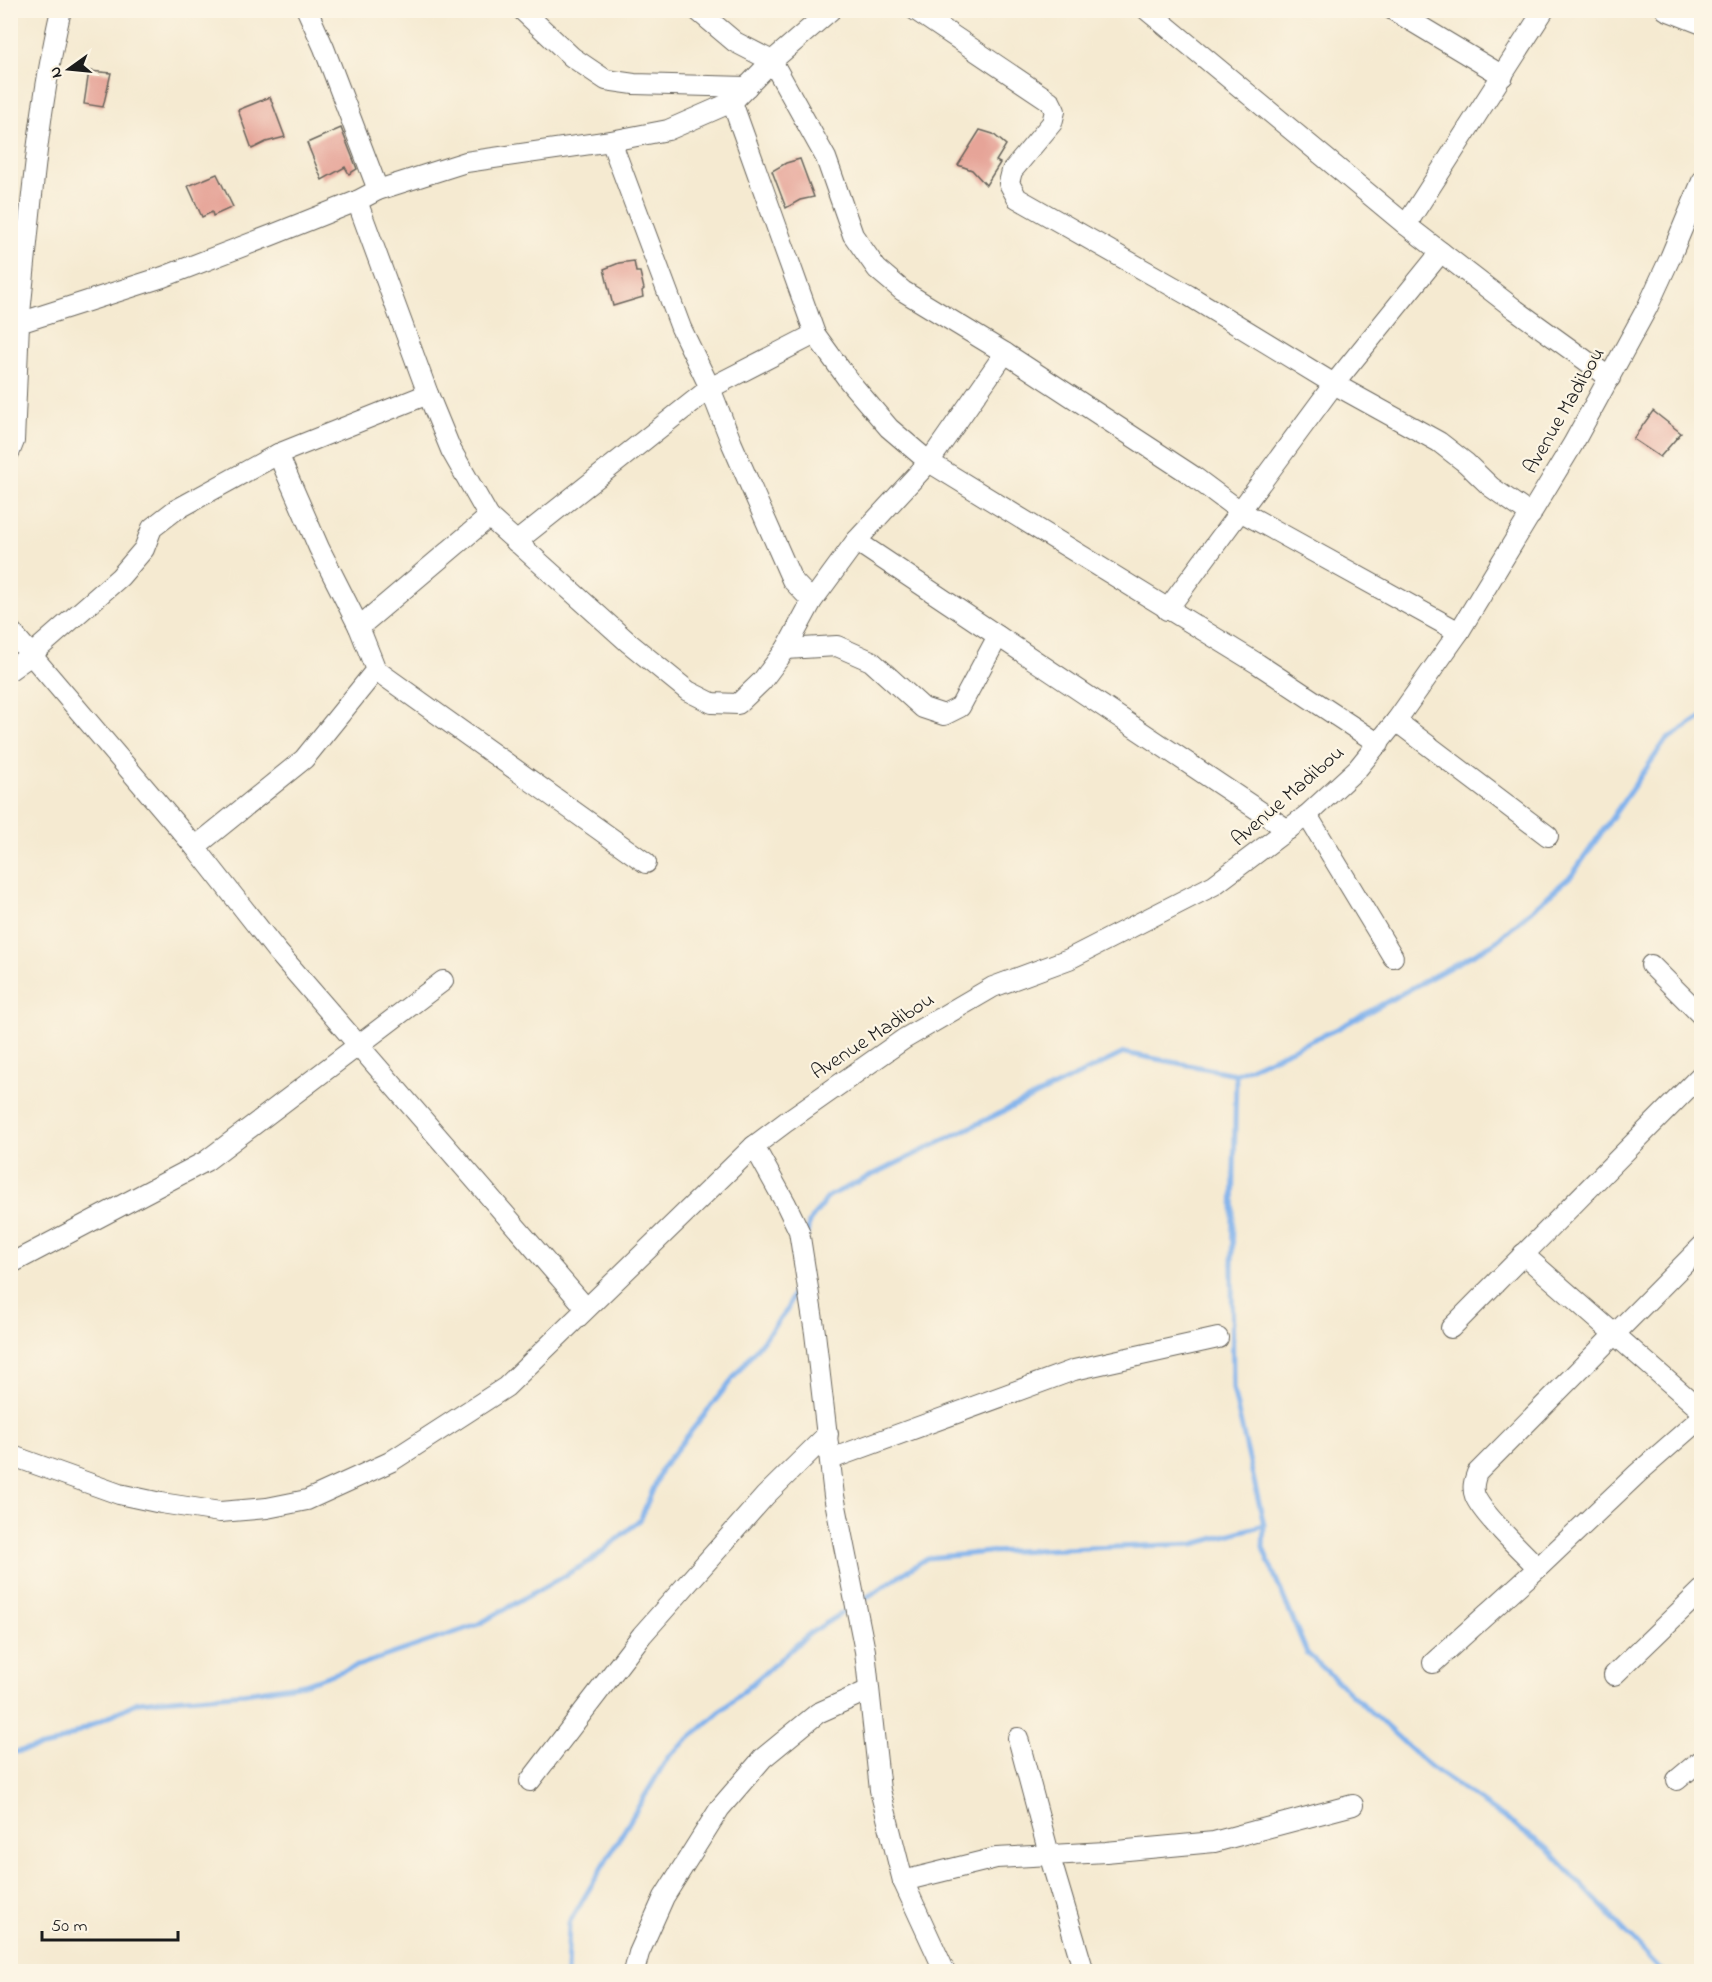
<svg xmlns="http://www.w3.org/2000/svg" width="1712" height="1982" font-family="'Indie Flower',sans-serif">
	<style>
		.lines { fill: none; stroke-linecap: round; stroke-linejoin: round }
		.stream { stroke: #81b2ec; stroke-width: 5 }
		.building { fill: #e6a498 }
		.minor-casing { stroke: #68645b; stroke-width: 22 }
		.minor { stroke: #fff; stroke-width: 20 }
		.labels { text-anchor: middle; stroke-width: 4.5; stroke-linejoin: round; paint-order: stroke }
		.street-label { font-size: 21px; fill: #1c1c1c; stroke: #fcf5e5 }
	</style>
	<rect width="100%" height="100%" fill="#fcf5e5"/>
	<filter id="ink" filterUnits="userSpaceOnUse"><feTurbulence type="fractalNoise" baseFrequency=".0167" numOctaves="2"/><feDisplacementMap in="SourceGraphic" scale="12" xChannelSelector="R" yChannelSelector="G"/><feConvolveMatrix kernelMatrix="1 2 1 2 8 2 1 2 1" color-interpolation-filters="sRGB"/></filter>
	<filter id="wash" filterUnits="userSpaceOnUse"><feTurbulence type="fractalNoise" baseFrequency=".008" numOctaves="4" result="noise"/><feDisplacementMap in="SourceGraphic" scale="24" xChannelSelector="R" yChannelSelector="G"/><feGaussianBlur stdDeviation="1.35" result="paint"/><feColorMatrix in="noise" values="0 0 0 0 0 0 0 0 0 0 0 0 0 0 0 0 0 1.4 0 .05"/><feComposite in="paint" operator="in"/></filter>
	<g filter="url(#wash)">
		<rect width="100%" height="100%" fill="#f5ead1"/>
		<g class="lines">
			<g class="stream">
				<polyline points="807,1235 809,1222 829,1196 1124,1053 1236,1074 1337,1029 1494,943 1572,875 1666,740 1702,717"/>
				<polyline points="1264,1525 1263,1548 1307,1653 1428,1765 1547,1848 1663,1972"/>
				<polyline points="861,1601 927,1558 989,1552 1194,1544 1264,1525 1233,1389 1232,1265 1236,1074"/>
				<polyline points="10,1753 52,1745 138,1702 245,1693 304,1684 477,1625 592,1560 640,1520 662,1468 787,1310 799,1276"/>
				<polyline points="567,1972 569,1923 668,1757 809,1634 853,1606"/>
			</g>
		</g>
		<g id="blocks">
			<g class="building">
				<polygon points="89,71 111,73 103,107 84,104"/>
				<polygon points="270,97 285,137 266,142 252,149 238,110"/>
				<polygon points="341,128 357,169 349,174 345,167 322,180 307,143"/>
				<polygon points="980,130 993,134 1006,145 996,161 1000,163 986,185 972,170 958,165"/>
				<polygon points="800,159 814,197 800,200 786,208 772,171 786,163"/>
				<polygon points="217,174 233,207 213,216 212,212 202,217 188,186"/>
				<polygon points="634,261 636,272 640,272 644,289 642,291 643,297 613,306 604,269 619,263"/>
				<polygon points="1653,411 1681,433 1660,457 1633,439"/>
			</g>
		</g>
	</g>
	<g filter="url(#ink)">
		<use href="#blocks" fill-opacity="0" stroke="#68645b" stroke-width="1.5"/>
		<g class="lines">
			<g class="minor-casing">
				<g id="minor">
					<polyline points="307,10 324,48 378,190"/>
					<polyline points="522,10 572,57 606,80 634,84 747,87"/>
					<polyline points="697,10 735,42 772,61 826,158 853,235 877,269 903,291 1005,353 1193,476 1240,511 1459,632"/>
					<polyline points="915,10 1050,101 1055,111 1052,123 1012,171 1009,183 1017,198 1188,295 1334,384 1439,442 1466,463 1491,487 1531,515"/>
					<polyline points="1147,10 1406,225 1516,310 1610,378"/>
					<polyline points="1393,10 1503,76"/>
					<polyline points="1666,10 1702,24"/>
					<polyline points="732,102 815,334 849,381 889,428 929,462 1258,664 1379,744"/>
					<polyline points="611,141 681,328 710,388 732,444 792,580 812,601"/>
					<polyline points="357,201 428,394 451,450 489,517 629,643 688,691 712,703 738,704 762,681 786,649 812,601 856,541 929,462 1005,353"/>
					<polyline points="1406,225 1544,10"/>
					<path d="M19 323C30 219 37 113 61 10"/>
					<polyline points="10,451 14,441 19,323 163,277 272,235 357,201 378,190 466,162 611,141 668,130 732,102 772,61 831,10"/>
					<polyline points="856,541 1288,830"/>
					<polyline points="516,542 710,388 815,334"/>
					<polyline points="1167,610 1334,384 1441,252"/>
					<polyline points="359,627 319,548 278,454 428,394"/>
					<polyline points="10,630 195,847 276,950 586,1308"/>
					<polyline points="786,649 837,646 871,661 923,708 944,715 960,707 998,636"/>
					<polyline points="10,670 31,655 120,577 144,549 152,528 174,511 278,454"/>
					<polyline points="376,670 646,863"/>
					<polyline points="1396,721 1548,836"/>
					<polyline points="1307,815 1393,957"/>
					<polyline points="195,847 304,759 376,670 359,627 489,517"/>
					<polyline points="1651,965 1702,1016"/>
					<polyline points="754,1146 786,1204 799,1231 815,1333 834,1496 865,1651 880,1790 903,1881 945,1972"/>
					<polyline points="1523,1254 1702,1411"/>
					<polyline points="10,1264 206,1161 443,981"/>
					<polyline points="1451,1328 1702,1074"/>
					<polyline points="10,1455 119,1494 161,1503 220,1512 267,1508 307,1500 390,1462 506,1387 754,1146 786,1122 904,1039 993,987 1069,959 1214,885 1307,815 1358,768 1396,721 1459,632 1573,444 1647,308 1670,258 1702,181"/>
					<polyline points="831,1459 1074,1370 1218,1338"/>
					<path d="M1538 1568C1522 1551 1483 1515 1475 1496 1472 1488 1474 1481 1477 1473L1702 1246"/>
					<polyline points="1433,1663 1538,1568 1638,1473 1702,1417"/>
					<polyline points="1614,1675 1702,1590"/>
					<polyline points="1018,1738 1049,1854 1084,1972"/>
					<polyline points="1677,1780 1702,1759"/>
					<polyline points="530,1781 642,1635 765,1496 828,1434"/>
					<polyline points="903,1881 996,1858 1106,1852 1214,1842 1353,1805"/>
					<polyline points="634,1972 639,1953 664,1897 720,1808 763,1758 818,1713 869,1690"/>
				</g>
			</g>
			<use href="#minor" class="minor"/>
		</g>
	</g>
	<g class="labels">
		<g class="street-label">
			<text transform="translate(1563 410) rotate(-60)" y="7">Avenue Madibou</text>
			<text transform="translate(1287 795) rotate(-41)" y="7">Avenue Madibou</text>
			<text transform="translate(872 1035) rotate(-33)" y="7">Avenue Madibou</text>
		</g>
	</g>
	<rect width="1712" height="1982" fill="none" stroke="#fcf5e5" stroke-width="36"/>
	<g transform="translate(69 69) rotate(255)" stroke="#fcf5e5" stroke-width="4.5" paint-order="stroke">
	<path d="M0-4.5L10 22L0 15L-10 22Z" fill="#1c1c1c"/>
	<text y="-9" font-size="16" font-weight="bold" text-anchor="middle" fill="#1c1c1c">N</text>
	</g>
	<path d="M42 1931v9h136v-9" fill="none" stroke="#1c1c1c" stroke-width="3"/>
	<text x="51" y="1931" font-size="18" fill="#1c1c1c" stroke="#fcf5e5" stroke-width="4.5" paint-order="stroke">50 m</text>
</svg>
